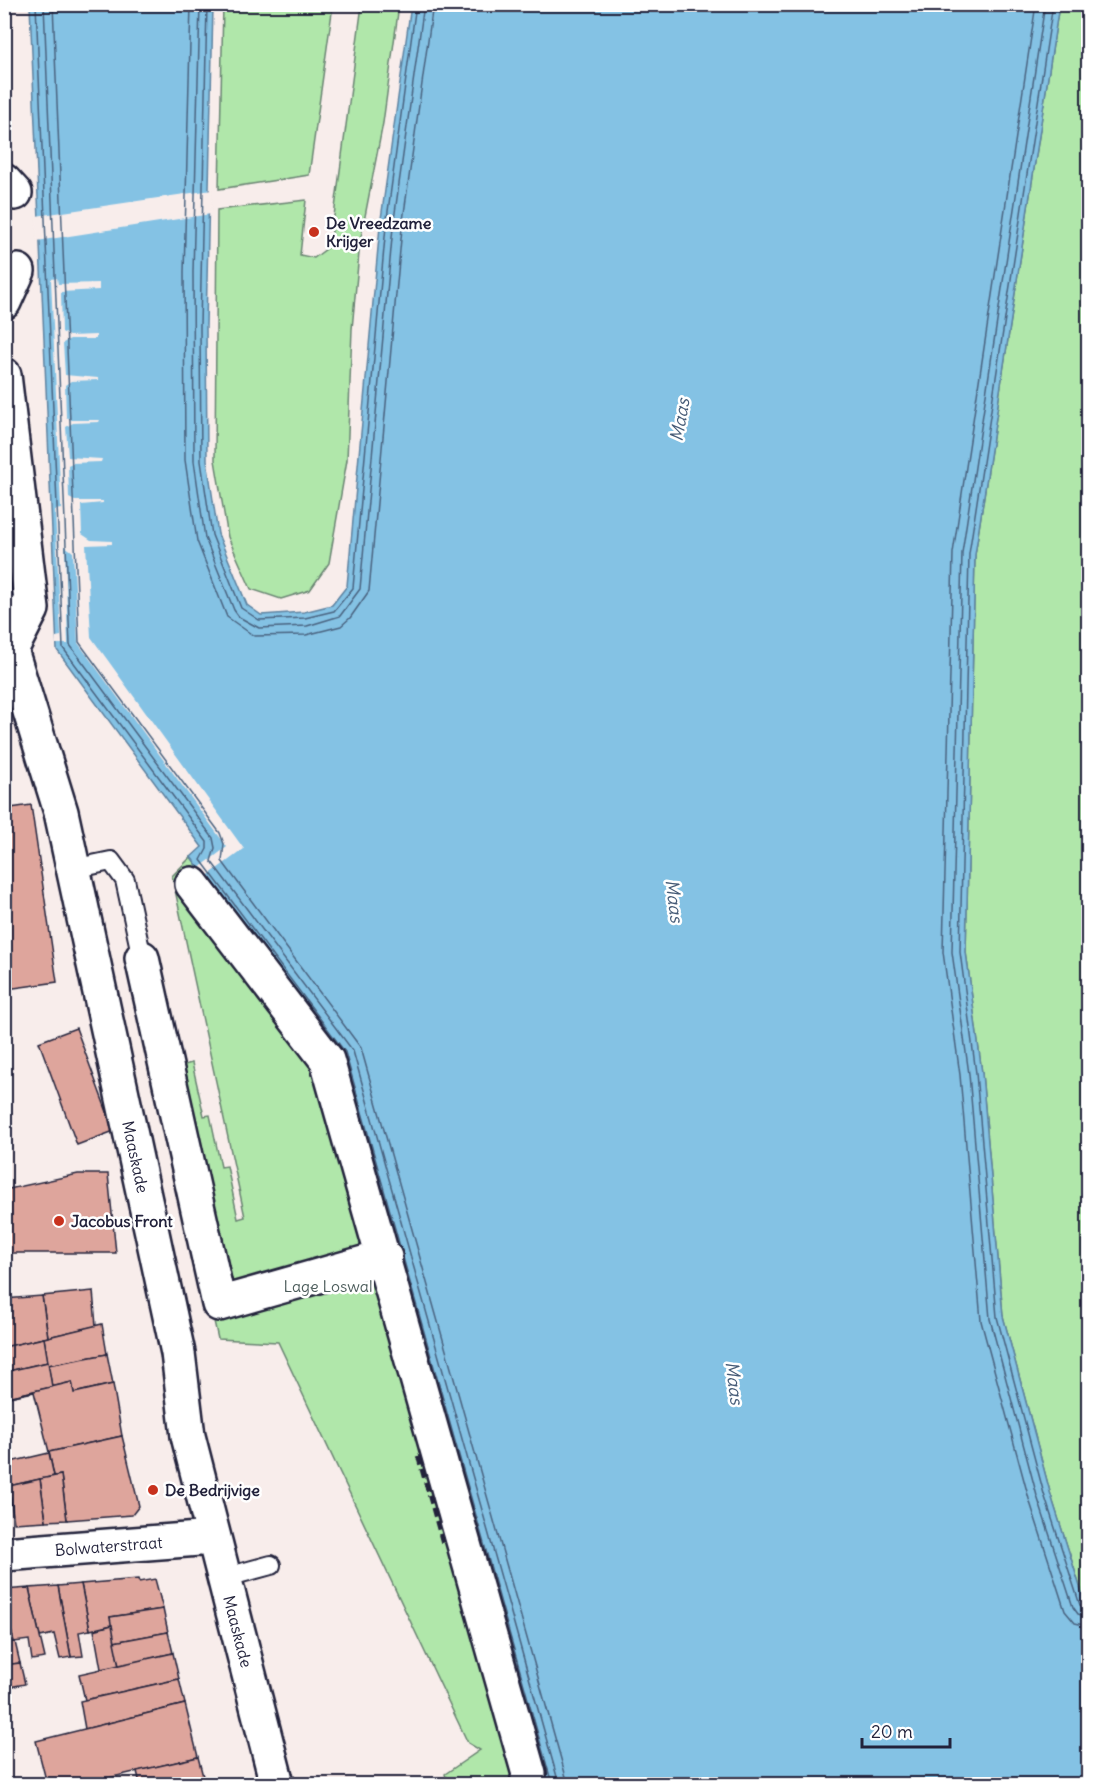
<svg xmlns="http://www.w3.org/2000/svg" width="1093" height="1789" font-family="Delius,sans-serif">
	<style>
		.green { fill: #b0e7aa; stroke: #698472; stroke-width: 1.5 }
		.water { fill: #84c2e4; stroke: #5d82a0; stroke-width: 1.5 }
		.pier { fill: #f8edeb }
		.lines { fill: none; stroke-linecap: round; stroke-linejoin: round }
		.shore { stroke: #49627f; stroke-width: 1.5 }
		.building { fill: #dea59c; stroke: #22223b; stroke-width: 1.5 }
		.lane-casing { stroke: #22223b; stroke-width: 22 }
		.street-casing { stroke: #22223b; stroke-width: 38 }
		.lane { stroke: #fff; stroke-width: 18 }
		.street { stroke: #fff; stroke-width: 33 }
		.rail { stroke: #22223b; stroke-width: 4.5; stroke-dasharray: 9 4.5; stroke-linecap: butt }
		.poi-dot { fill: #c8321e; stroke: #fff; stroke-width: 2 }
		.labels { text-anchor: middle; stroke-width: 5; stroke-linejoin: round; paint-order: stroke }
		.poi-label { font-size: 16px; font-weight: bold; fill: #22223b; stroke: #fff; text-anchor: start }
		.street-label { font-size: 16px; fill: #22223b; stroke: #fff }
		.park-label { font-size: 16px; fill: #4d5d5c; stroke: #fff }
		.water-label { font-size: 18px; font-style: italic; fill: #445a76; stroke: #fff }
	</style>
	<rect width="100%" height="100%" fill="#f8edeb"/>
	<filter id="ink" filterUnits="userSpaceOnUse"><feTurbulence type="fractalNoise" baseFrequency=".0167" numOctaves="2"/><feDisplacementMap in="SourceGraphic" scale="12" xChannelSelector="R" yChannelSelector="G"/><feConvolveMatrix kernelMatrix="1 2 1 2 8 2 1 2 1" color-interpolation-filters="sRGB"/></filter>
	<g filter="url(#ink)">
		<g class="green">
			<polygon points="223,5 333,5 309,175 219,189"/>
			<polygon points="362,5 399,5 383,123 360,242 352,329 347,460 329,563 310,590 281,599 251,589 228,537 215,460 217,210 306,200 300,255 314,258 330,246"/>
			<polygon points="1059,5 1088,5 1088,1612 1050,1492 1003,1316 982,1073 966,952 975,555"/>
			<polygon points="191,857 340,1055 546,1784 448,1784 445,1774 480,1750 468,1743 278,1342 218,1339 205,1281 176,1067 192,1063 204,1116 210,1115 221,1167 227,1166 238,1219 245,1217 172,876"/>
		</g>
		<polygon class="water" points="30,5 213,5 206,326 207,460 218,534 247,605 261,615 304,612 332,605 347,586 380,226 411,5 1059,5 975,555 966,952 982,1073 1003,1316 1050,1492 1088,1612 1088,1784 546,1784 340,1055 191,857 202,847 57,650"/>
		<g class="pier">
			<polygon points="212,190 211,214 37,241 36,216"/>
			<polygon points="57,278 58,284 99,283 99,290 61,292 62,332 69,336 96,335 96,339 70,339 63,343 65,375 98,378 98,380 71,381 65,385 66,417 72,420 100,420 99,422 73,423 66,427 68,457 102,459 101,462 72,463 68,465 69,498 75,501 103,501 103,503 81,505 82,534 91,540 112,541 112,544 86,545 91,637 244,849 206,877 199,868 227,847 78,643 73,552 65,546 68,644 56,644 56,637 61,636 55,510 61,509 51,279"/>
		</g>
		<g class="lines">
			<g class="shore">
				<polyline points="36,4 63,648 207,842 207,849 201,860 345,1052 401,1250"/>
				<polyline points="44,4 70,645 213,838 215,848 211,861 353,1051 559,1784"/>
				<polyline points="53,4 79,642 220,833 224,844 222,861 361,1048 568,1784"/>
				<polyline points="191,4 184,272 185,460 197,541 227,617 254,636 306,635 341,626 350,618 369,591 402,228 433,4"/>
				<polyline points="200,4 193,272 194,461 205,538 234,610 239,617 259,628 307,626 340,616 360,589 393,227 424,4"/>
				<polyline points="207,4 200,326 201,461 212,535 241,608 259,620 305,618 334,611 353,588 386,226 416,4"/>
				<polyline points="1036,4 953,553 943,952 960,1075 981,1321 1029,1499 1065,1611 1075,1623 1088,1626"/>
				<polyline points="1045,4 962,553 952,952 969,1074 990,1319 1037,1496 1073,1607 1078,1614 1088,1617"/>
				<polyline points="1053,4 969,554 960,952 976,1073 997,1317 1044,1494 1080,1605 1088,1610"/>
				<polyline points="402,1254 552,1784"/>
			</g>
		</g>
		<g class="building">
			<polygon points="31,805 57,982 7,989 4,971 4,809"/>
			<polygon points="76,1028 114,1131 77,1145 39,1042"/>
			<polygon points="78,1174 108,1174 116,1253 4,1253 4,1190"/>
			<polygon points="93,1291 96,1326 48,1337 42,1296"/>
			<polygon points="42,1296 48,1337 4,1347 4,1299"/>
			<polygon points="102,1324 107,1354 48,1365 44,1338"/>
			<polygon points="44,1338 48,1362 4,1372 4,1347"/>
			<polygon points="107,1354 113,1384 74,1393 72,1382 52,1387 48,1365"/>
			<polygon points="48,1362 52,1387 4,1398 4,1372"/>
			<polygon points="72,1382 74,1393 113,1384 122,1436 49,1452 34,1392 4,1398"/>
			<polygon points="122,1436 139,1506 132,1515 67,1520 61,1475 54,1476 49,1452"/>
			<polygon points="49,1453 54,1476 9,1486 6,1463"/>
			<polygon points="61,1475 67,1520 46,1521 40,1479"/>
			<polygon points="40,1479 46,1521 14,1523 9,1486"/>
			<polygon points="138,1579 139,1582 155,1579 163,1609 110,1617 112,1625 90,1630 81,1584"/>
			<polygon points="81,1584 90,1630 79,1632 83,1656 71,1657 58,1586"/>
			<polygon points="58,1586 71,1657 60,1659 54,1634 40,1637 29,1588"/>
			<polygon points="29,1588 40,1637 45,1658 32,1660 29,1640 14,1642 4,1604 4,1590"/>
			<polygon points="4,1604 14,1642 4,1643"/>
			<polygon points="163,1609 168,1632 114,1642 110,1617"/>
			<polygon points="112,1625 119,1666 101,1669 94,1630"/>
			<polygon points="168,1632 173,1653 119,1666 114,1642"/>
			<polygon points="15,1642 20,1663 4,1665 4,1643"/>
			<polygon points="173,1653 179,1679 85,1700 79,1674"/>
			<polygon points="20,1663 25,1684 4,1688 4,1665"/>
			<polygon points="179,1679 185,1704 85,1729 80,1701"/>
			<polygon points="185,1704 198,1757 83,1784 47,1784 36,1741"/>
			<polygon points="198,1757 205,1784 140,1784 137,1771"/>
		</g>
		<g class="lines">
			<g class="lane-casing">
				<g id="lane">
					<polyline points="73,869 111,861 125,880 142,958"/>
					<polyline points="223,1578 271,1565"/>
				</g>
			</g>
			<g class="street-casing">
				<g id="street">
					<polyline points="4,181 15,193"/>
					<polyline points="4,302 18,271"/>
					<polyline points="4,375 32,609 11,650"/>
					<path id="s1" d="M4 611 11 650 61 812 178 1353 188 1436 277 1784"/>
					<polyline points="192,884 327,1060 529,1774 527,1784"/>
					<polyline points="142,958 219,1304 385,1257"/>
					<path id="s2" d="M4 1554 212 1538"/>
				</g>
			</g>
			<use href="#lane" class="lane"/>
			<use href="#street" class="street"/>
			<polyline class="rail" points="418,1456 443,1544"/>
		</g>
	</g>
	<g class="poi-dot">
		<circle cx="314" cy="232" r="6"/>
		<circle cx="59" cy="1221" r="6"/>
		<circle cx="153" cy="1490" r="6"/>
	</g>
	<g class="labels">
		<g class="poi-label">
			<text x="326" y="229">De Vreedzame<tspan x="326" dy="18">Krijger</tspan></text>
			<text x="71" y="1227">Jacobus Front</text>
			<text x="165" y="1496">De Bedrijvige</text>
		</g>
		<g class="street-label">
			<text dy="6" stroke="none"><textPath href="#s1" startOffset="562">Maaskade</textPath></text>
			<text dy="6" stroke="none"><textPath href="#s2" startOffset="105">Bolwaterstraat</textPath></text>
			<text dy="6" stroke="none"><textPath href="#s1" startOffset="1048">Maaskade</textPath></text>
		</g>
		<g class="park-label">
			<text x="328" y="1292">Lage Loswal</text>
		</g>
		<g class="water-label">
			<text transform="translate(680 420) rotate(-80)" y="6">Maas</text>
			<text transform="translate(674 901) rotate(83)" y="6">Maas</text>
			<text transform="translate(734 1383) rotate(83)" y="6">Maas</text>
		</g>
	</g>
	<rect width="1093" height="1789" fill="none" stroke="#fff" stroke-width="24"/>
	<rect x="12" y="12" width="1069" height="1765" fill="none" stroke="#22223b" stroke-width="2" filter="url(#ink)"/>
	<path d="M862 1738v9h88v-9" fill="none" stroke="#22223b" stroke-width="3"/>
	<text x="871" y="1738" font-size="18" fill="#22223b" stroke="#ffffff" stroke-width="4.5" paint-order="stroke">20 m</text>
</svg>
